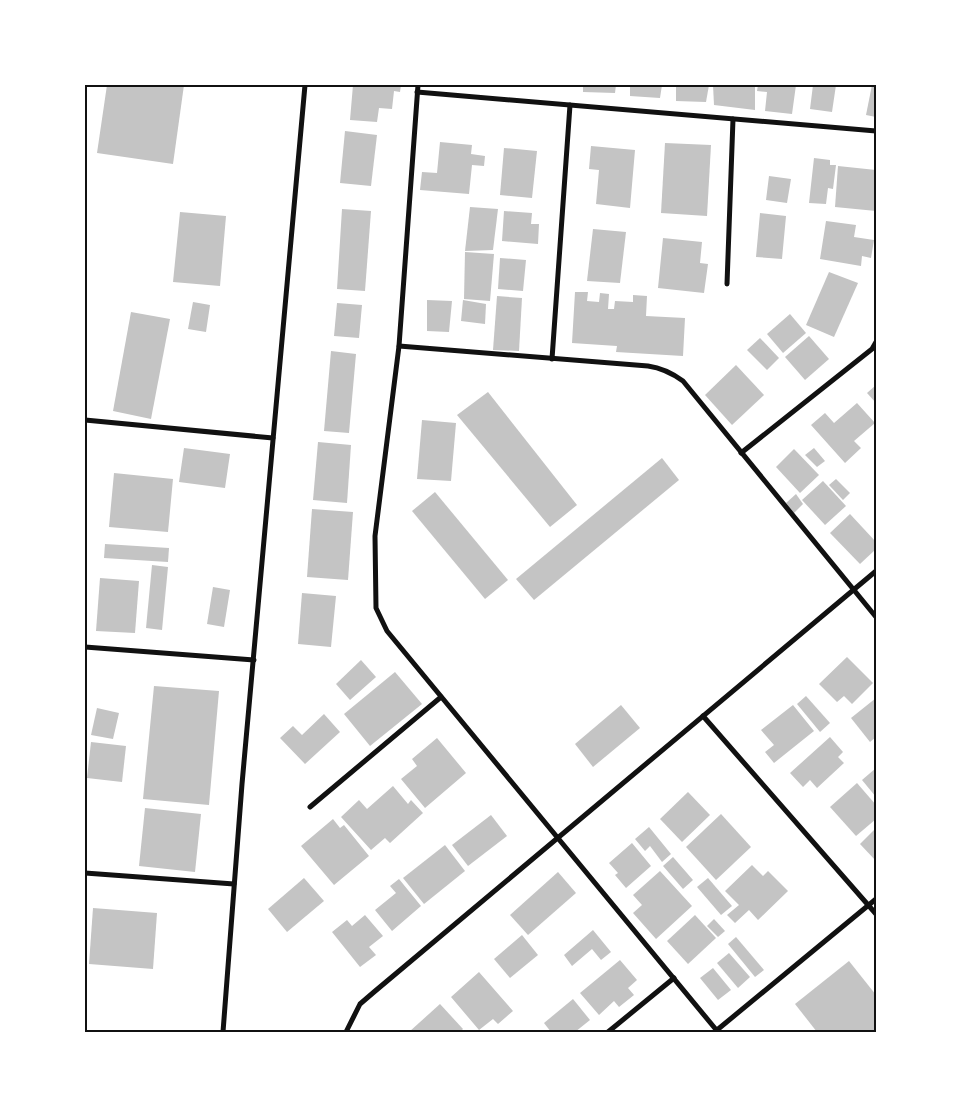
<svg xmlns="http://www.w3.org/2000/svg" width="961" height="1117" font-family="Quicksand,sans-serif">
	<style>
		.building { fill: #c4c4c4 }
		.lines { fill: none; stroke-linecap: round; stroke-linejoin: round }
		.minor { stroke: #111; stroke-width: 5 }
		.neatline { fill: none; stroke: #111; stroke-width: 2 }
	</style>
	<rect width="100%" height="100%" fill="#fff"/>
	<g class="building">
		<polygon points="107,85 184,85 173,164 97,153"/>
		<polygon points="353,85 401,85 400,92 394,91 392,109 379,108 377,122 350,120"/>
		<polygon points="583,85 616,85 615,93 583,92"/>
		<polygon points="630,85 662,85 660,98 630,96"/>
		<polygon points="676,85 709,85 706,102 676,101"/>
		<polygon points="713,85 755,85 755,110 714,105"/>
		<polygon points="758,85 796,85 792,114 765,111 767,92 757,91"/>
		<polygon points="813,85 836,85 832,112 810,109"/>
		<polygon points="872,85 876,85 876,117 866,115"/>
		<polygon points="345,131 377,135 371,186 340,183"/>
		<polygon points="440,142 472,145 471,154 485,156 484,166 472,165 469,194 420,190 422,172 437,173"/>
		<polygon points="665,143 711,145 707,216 661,213"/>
		<polygon points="591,146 635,150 630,208 596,204 599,170 589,169"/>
		<polygon points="504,148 537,151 532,198 500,195"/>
		<polygon points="814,158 830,160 830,165 836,165 833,189 828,188 826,204 809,203"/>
		<polygon points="838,166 876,170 876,211 835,207"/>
		<polygon points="769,176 791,179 787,203 766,200"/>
		<polygon points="470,207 498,209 493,250 465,251"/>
		<polygon points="342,209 371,211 365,291 337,289"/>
		<polygon points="504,211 532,213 531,224 539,224 538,244 502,241"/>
		<polygon points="180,212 226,216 220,286 173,282"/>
		<polygon points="760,213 786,216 782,259 756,257"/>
		<polygon points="826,221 856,225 854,237 874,240 871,258 862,256 861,266 820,259"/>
		<polygon points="593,229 626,232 620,283 587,281"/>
		<polygon points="663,238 702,242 700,263 708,264 704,293 658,288"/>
		<polygon points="465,252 494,254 490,301 464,299"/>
		<polygon points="500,258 526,260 523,291 498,289"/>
		<polygon points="829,272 858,283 834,337 806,325"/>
		<polygon points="575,292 588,292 587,301 599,302 600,293 609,294 608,309 614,309 615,301 633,302 633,295 647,296 646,316 685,318 683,356 616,352 617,346 572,343"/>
		<polygon points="497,296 522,298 519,351 493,350"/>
		<polygon points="427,300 452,301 449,332 427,331"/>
		<polygon points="463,300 486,304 485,324 461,321"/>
		<polygon points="193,302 210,305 206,332 188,329"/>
		<polygon points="337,303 362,305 359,338 334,336"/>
		<polygon points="131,312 170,319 151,419 113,411"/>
		<polygon points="790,314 806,333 783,353 767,334"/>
		<polygon points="809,336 829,359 805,380 785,357"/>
		<polygon points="760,338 779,358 767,370 747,350"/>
		<polygon points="331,351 356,354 349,433 324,431"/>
		<polygon points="736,365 764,395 732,425 705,395"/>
		<polygon points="876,385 876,403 867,393"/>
		<polygon points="488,392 577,505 550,527 457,415"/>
		<polygon points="857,403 875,423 854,441 861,448 845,463 811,425 825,413 834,423"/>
		<polygon points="422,420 456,423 451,481 417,479"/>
		<polygon points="318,442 351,445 347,503 313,500"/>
		<polygon points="184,448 230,454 225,488 179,482"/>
		<polygon points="814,448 825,461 817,467 805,455"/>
		<polygon points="794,449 819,475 800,493 776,467"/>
		<polygon points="662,458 679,480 534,600 516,579"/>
		<polygon points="114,473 173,479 168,532 109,527"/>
		<polygon points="836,479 850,493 843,500 829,485"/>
		<polygon points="823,481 846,506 825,525 802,500"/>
		<polygon points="435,492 508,580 485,599 412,511"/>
		<polygon points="796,494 803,504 794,513 786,503"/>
		<polygon points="312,509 353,512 348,580 307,577"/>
		<polygon points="850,514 876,542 876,549 860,564 830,533"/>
		<polygon points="105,544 169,548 168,562 104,558"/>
		<polygon points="152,565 168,567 162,630 146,628"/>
		<polygon points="100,578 139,581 135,633 96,631"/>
		<polygon points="213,587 230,590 224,627 207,624"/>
		<polygon points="302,593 336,596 331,647 298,644"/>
		<polygon points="847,657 873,683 852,704 844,696 837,702 819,684"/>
		<polygon points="361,660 376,677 350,700 336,684"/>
		<polygon points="395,672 422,704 370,746 344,714"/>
		<polygon points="154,686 219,691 209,805 143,799"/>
		<polygon points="806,696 830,723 820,732 797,704"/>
		<polygon points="876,698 876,737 870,742 851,718"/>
		<polygon points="621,705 640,728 593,767 575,744"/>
		<polygon points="793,705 814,731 774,763 765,752 774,745 761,730"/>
		<polygon points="97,708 119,713 113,739 91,735"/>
		<polygon points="324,714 340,732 305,764 280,738 293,726 302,735"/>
		<polygon points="830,737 843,752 838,757 844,763 817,788 810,780 803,787 790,773"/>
		<polygon points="437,738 466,773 425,808 401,779 417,766 412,759"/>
		<polygon points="91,742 126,746 122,782 87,778"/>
		<polygon points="876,768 876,797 862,780"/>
		<polygon points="857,783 876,805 876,819 856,836 830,807"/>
		<polygon points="393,786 408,804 411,800 423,813 390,843 385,838 371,850 341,817 359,800 367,809"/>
		<polygon points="688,792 710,815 682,842 660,819"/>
		<polygon points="145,808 201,814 195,872 139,866"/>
		<polygon points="721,814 751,847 716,880 686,847"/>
		<polygon points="491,815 507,836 468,866 452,845"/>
		<polygon points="333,819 340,828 344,825 369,856 334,885 301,846"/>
		<polygon points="649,827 671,854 662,862 650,846 645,851 635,839"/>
		<polygon points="876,828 876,861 860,844"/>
		<polygon points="632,843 651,866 626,888 615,875 618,873 609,863"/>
		<polygon points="445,845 465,871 424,904 403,878"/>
		<polygon points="673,857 693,880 683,889 663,866"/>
		<polygon points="752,865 763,876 768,871 788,891 758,920 749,910 735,923 727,915 739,905 725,891"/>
		<polygon points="660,871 692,906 656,939 633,913 642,905 633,895"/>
		<polygon points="558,872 576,893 528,935 510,915"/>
		<polygon points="304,878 324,901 287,932 268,909"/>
		<polygon points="708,878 732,906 721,915 697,887"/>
		<polygon points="399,879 421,906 392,931 375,910 396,893 390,886"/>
		<polygon points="93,908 157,913 153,969 89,964"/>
		<polygon points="365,915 383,936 369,947 376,955 360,967 332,932 347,920 352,926"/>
		<polygon points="695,915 716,938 688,964 667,941"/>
		<polygon points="714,919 725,931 718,937 707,926"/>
		<polygon points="593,930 611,952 601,960 592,949 572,966 564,955"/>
		<polygon points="522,935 538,955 510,978 494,959"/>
		<polygon points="736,937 764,970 755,977 728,944"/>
		<polygon points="729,953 750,977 738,988 717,963"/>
		<polygon points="620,960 637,980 628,988 634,995 619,1007 614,1001 599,1015 580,993"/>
		<polygon points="849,961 876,995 876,1032 817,1032 795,1004"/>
		<polygon points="713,968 731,990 718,1000 700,978"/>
		<polygon points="479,972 513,1011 498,1024 493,1019 479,1030 451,997"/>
		<polygon points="573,999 590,1020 575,1032 551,1032 544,1023"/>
		<polygon points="440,1004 463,1029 460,1032 409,1032"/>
	</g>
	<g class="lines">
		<g class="minor">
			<polyline points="418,85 399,346 375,536 376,608 387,631 718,1032"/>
			<polyline points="417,92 876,131"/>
			<polyline points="727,284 733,119"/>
			<path d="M399 346 648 366C662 368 672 373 683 381L876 617"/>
			<polyline points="552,359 570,105"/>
			<polyline points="85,420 273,438"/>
			<polyline points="741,453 872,349 876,342"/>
			<polyline points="85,647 254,660"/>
			<polyline points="703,716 876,914"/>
			<polyline points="310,807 441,697"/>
			<polyline points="85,873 234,884"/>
			<polyline points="717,1030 876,899"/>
			<polyline points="223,1032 242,784 305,85"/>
			<polyline points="346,1032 360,1004 374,992 876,571"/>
			<polyline points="608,1032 674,978"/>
		</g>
	</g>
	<rect width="961" height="1117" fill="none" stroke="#ffffff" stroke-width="172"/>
	<rect x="86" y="86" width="789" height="945" class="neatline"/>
</svg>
